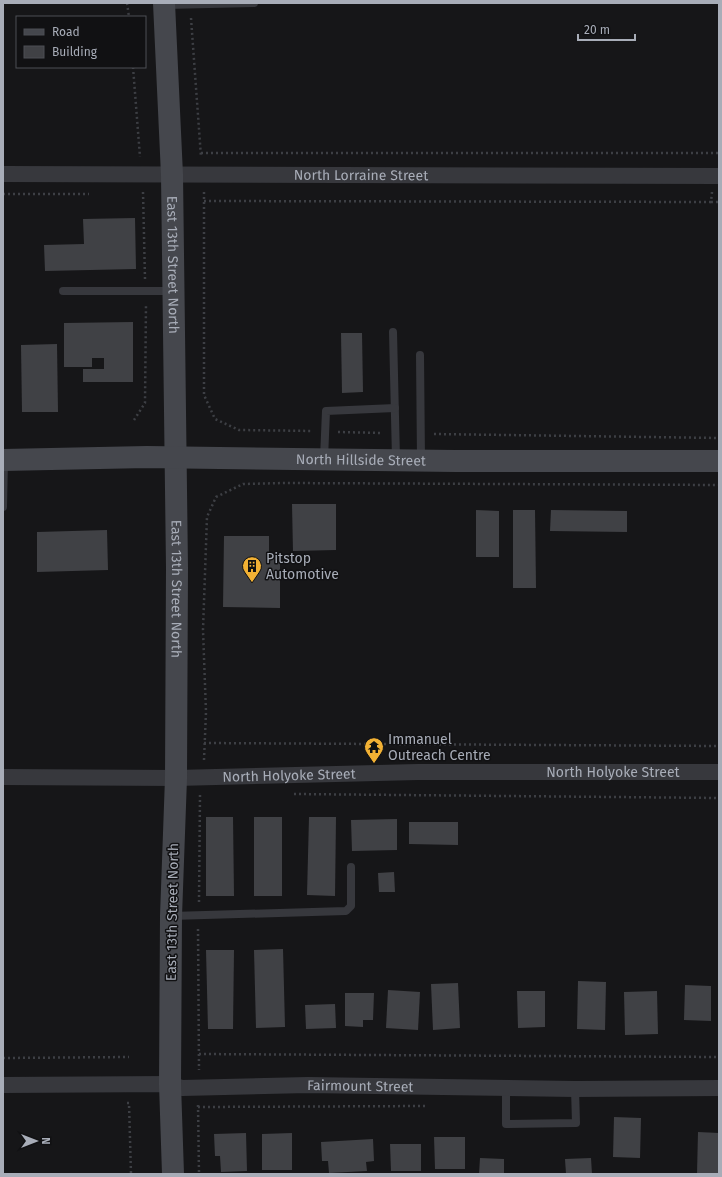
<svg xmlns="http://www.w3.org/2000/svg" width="722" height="1177" font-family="'Fira Sans',sans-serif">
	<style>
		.building { fill: #404145 }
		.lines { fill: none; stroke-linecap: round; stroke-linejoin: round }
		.path { stroke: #3d3f44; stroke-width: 2.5; stroke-dasharray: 2 3; stroke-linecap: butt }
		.service { stroke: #37383d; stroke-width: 8 }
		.minor { stroke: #37383d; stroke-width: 16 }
		.secondary { stroke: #45474d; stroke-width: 22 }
		.labels { text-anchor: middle; stroke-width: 3; stroke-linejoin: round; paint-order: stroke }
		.street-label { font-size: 14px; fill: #a8adb8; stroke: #111113 }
		.poi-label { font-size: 14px; fill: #a8adb8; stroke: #111113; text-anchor: start }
	</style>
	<rect width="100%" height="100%" fill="#161618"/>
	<g class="building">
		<polygon points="135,218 136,269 45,271 44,245 84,244 83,219"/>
		<polygon points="133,322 133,382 83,382 83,369 104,369 104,358 92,358 92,367 64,367 64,323"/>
		<polygon points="341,333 362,333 363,392 342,393"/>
		<polygon points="57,344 58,412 22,412 21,345"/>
		<polygon points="292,504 336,504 336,550 293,551"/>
		<polygon points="476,510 499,511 499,557 476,557"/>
		<polygon points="513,510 535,510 536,588 513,588"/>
		<polygon points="551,510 627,511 627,532 550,531"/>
		<polygon points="107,530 108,570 37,572 37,532"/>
		<polygon points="224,536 269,536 269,558 280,558 280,608 223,607"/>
		<polygon points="206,817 233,817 234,896 206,896"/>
		<rect x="254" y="817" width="28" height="79"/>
		<polygon points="309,817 336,817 335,896 307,895"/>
		<polygon points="397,819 397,850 352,851 351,820"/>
		<polygon points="409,822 458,822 458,845 409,844"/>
		<polygon points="394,872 395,892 379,892 378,873"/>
		<polygon points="283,949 285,1027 256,1028 254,950"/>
		<polygon points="206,950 234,950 233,1029 208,1029"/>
		<polygon points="578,981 606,982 605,1030 577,1029"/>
		<polygon points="458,983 460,1028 433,1030 431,984"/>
		<polygon points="685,985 711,986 711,1021 684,1020"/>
		<polygon points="388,990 420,992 418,1030 386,1028"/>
		<polygon points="517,991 545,991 545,1027 518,1028"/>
		<polygon points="657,991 658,1034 625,1035 624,992"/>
		<polygon points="345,993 374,993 373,1020 363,1020 363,1027 345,1026"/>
		<polygon points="335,1004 336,1028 306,1029 305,1005"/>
		<polygon points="614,1117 641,1118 640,1158 613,1157"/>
		<polygon points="698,1132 719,1133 719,1174 697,1174"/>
		<polygon points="246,1133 247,1171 221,1172 220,1156 215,1156 214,1134"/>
		<polygon points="292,1133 292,1170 262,1170 262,1134"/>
		<polygon points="434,1137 465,1137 465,1169 435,1169"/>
		<polygon points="373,1139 374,1161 366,1162 367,1171 329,1173 328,1161 322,1161 321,1142"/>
		<polygon points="390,1144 421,1144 421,1171 391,1171"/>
		<polygon points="480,1158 504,1159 504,1174 479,1174"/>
		<polygon points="591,1158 592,1174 566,1174 565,1159"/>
	</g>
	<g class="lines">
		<g class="path">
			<polyline points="127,3 129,17"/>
			<polyline points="191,18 201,157"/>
			<polyline points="133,67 140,157"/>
			<polyline points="201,153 719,153"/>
			<polyline points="143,192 145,279"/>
			<polyline points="204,192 204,395 215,419 239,430 313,431"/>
			<polyline points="712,192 711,202 719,202"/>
			<polyline points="3,194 89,194"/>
			<polyline points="204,201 711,202"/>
			<polyline points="134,420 145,403 146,304"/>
			<polyline points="338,432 383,433"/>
			<polyline points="434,434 719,438"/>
			<polyline points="204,743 719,746"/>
			<polyline points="204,760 206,712 203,630 207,517 216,497 243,484 284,483 719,485"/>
			<polyline points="294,794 719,798"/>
			<polyline points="199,902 200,795"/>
			<polyline points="198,929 199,1070"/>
			<polyline points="199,1054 719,1057"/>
			<polyline points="3,1058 129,1057"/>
			<polyline points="127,1103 129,1103 131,1174"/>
			<polyline points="198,1105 199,1174"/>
			<polyline points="198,1107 427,1106"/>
		</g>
		<g class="service">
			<polyline points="165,5 254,3"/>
			<polyline points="63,291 172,291"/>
			<polyline points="393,332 396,459"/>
			<polyline points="420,355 421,460"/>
			<polyline points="324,459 326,411 395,408"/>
			<polyline points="3,507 4,460"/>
			<polyline points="171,916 346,911 351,906 351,867"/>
			<polyline points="506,1088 506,1124 576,1123 575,1089"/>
		</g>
		<g class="minor">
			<path id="s1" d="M3 174 719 176"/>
			<path id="s2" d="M3 777 176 778 418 772H719"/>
			<path id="s3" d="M3 1085 170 1084 182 1088 308 1085 575 1089 719 1088"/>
		</g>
		<g class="secondary">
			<path id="s4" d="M164 3 172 175 177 568 176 778 171 916 170 1084 173 1174"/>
			<path id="s5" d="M3 460 147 457 455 461H719"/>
		</g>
	</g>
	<defs>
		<g id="building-pin" transform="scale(1)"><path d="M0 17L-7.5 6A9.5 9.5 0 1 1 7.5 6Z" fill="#f2b134" stroke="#111113"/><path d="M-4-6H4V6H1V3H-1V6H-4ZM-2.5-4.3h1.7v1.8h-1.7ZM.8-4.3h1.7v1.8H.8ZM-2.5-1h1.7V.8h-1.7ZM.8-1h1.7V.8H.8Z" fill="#111"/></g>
		<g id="temple-pin" transform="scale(1)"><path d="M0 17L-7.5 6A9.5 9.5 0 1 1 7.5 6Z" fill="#f2b134" stroke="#111113"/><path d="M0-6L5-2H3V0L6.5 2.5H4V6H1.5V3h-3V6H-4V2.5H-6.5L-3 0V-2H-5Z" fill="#111"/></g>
	</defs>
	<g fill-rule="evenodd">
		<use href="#building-pin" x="252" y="566"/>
		<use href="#temple-pin" x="374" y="747"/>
	</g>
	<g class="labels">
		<g class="street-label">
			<text dy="5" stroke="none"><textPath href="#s1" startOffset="358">North Lorraine Street</textPath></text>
			<text dy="5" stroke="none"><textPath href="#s4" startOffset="262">East 13th Street North</textPath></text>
			<text dy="5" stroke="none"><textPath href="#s5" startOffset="358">North Hillside Street</textPath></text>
			<text dy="5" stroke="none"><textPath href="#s4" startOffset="586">East 13th Street North</textPath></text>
			<text dy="5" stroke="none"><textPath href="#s2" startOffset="610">North Holyoke Street</textPath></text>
			<text dy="5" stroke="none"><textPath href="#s2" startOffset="286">North Holyoke Street</textPath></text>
			<text transform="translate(172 912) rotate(-89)" y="5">East 13th Street North</text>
			<text dy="5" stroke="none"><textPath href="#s3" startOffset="358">Fairmount Street</textPath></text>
		</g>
		<g class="poi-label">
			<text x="266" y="563">Pitstop<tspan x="266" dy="16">Automotive</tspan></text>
			<text x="388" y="744">Immanuel<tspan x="388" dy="16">Outreach Centre</tspan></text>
		</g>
	</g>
	<rect width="722" height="1177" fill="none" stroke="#a8adb8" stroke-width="8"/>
	<rect x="16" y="16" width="130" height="52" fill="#111113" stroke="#4d4f55"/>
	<rect x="24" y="29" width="20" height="6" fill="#45474d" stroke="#4d4f55"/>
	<text x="52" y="36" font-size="12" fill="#a8adb8">Road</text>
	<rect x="24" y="46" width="20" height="12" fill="#404145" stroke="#4d4f55"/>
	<text x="52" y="56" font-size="12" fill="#a8adb8">Building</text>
	<g transform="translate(36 1141) rotate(90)" stroke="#111113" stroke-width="3" paint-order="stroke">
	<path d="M0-3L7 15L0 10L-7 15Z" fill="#a8adb8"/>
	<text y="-6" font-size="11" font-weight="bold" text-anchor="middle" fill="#a8adb8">N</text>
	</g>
	<path d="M578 34v6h57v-6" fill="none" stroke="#a8adb8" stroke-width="2"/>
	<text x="584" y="34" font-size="12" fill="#a8adb8" stroke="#111113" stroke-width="3" paint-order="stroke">20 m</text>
</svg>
